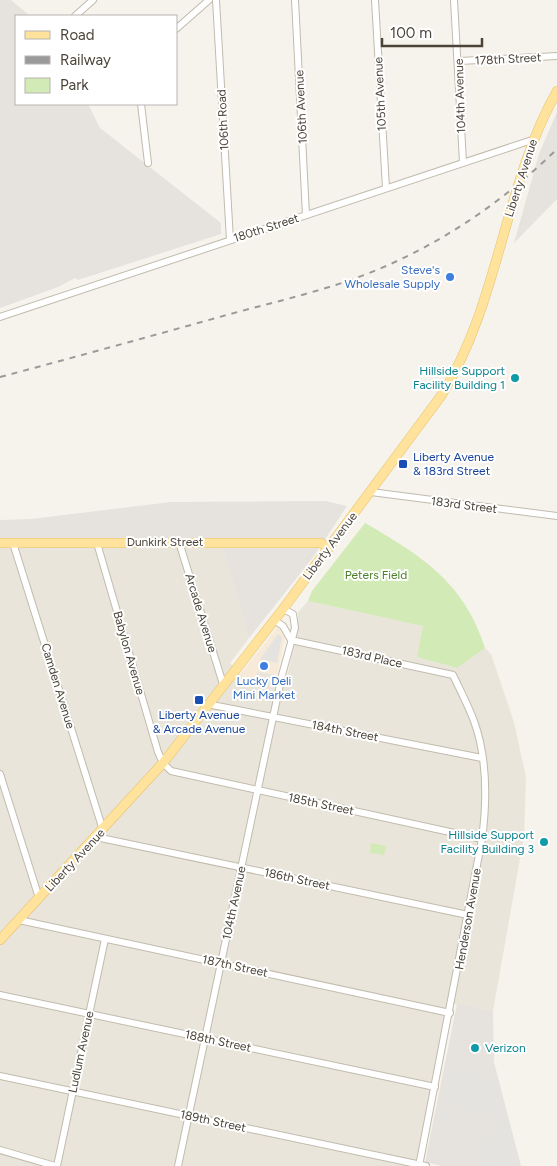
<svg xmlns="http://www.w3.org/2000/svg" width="557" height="1166" font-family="Figtree,sans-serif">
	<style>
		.residential { fill: #eae5da }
		.commercial { fill: #f7ead8 }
		.industrial { fill: #e6e2dd }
		.green { fill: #d2eab5 }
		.parking { fill: #e5e3e0 }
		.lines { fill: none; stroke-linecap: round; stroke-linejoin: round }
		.minor-casing { stroke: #c2bbae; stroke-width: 8 }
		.major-casing { stroke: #e6c16a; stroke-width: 10 }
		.minor { stroke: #fff; stroke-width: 6 }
		.major { stroke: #ffe39c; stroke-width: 9 }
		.rail { stroke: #9a9a9a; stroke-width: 2; stroke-dasharray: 6 6; stroke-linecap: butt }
		.shop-dot { fill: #3f7fe0; stroke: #fff; stroke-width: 2 }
		.culture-dot { fill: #0f9aa8; stroke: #fff; stroke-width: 2 }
		.transit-dot { fill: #1a4fb4; stroke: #fff; stroke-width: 2 }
		.labels { text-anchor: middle; stroke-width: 4; stroke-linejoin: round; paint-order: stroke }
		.street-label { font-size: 12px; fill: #4b4439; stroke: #fff }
		.shop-label { font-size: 12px; fill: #366cbe; stroke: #fff; text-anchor: end }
		.culture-label { font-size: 12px; fill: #0d838f; stroke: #fff; text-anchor: end }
		.transit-label { font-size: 12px; fill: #164399; stroke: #fff; text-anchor: start }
		.park-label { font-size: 12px; fill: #4a7f2a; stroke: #fff }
	</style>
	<rect width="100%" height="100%" fill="#f6f3ec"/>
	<polygon class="residential" points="223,548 249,638 230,663 243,678 254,681 257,671 287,677 298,628 298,612 308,601 424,626 417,657 457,668 485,648 491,654 514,722 526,777 524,836 493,1011 449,1003 415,1166 0,1166 0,550"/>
	<polygon class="commercial" points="278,627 285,637 277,675 257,671 254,681 243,678 240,674"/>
	<g class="industrial">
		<polygon points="0,0 11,0 30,16 16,16 16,104 88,104 100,128 221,223 221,234 78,280 75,278 58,287 0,308"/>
		<polygon points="557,112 557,199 514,243 539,154"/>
		<polygon points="325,501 347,506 314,556 249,638 223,548 0,550 0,520 31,519 171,502"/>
		<polygon points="457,1004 493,1011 494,1062 521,1166 442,1166 425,1162"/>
	</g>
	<g class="green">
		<path d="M365 523C422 556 464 582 485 648L457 668 417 657 423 626 308 601 312 591Z"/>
		<polygon points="371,843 386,846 384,855 370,853"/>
	</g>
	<g class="parking">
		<polygon points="278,634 282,637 277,663 260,659"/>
		<polygon points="449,1069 496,1078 520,1166 483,1166 485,1160 480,1159 489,1116 457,1110 458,1104 452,1103 450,1108 448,1108 437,1158 431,1157"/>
	</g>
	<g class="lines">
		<g class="minor-casing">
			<g id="minor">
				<polyline points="216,0 230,240"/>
				<polyline points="295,0 306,215"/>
				<polyline points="375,0 386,188"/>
				<polyline points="454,0 463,162"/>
				<polyline points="75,16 93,0"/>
				<polyline points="176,29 209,0"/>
				<polyline points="459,61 557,56"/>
				<polyline points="141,104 148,163"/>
				<polyline points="0,317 532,140"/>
				<polyline points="371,492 557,516"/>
				<polyline points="179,542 223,684"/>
				<polyline points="13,543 103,830"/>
				<polyline points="97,543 158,752 163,763 171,771 482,839"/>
				<polyline points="274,620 283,626 291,640"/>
				<path d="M291 640 453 675C460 690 468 705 474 721 487 757 487 801 482 839L419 1166"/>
				<polyline points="207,704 482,758"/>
				<polyline points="0,774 39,898"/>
				<polyline points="96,837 468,915"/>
				<polyline points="19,920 450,1013"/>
				<polyline points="0,995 435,1087"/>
				<polyline points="0,1076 426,1166"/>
				<polyline points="0,1150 55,1166"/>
				<polyline points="57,1166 105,939"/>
				<polyline points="178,1166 282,675 295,628 293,614 283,609"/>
			</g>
		</g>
		<g class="major-casing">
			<g id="major">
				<polyline points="0,543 321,543 329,548"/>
				<path d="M0 940 163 763 283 609 441 396C500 302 503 187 557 91"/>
			</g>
		</g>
		<use href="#minor" class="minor"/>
		<use href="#major" class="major"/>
		<path class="rail" d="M0 377C72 358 144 338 216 318 272 302 332 290 386 266 450 238 507 198 557 149"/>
	</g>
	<g class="shop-dot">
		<circle cx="450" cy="277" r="5"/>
		<circle cx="264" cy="666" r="5"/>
	</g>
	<g class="culture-dot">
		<circle cx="515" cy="378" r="5"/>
		<circle cx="544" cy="842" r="5"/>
		<circle cx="475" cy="1048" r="5"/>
	</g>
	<g class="transit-dot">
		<rect x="398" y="459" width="10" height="10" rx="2.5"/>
		<rect x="194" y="695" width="10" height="10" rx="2.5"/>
	</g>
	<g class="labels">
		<g class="street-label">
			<text transform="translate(508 59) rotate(-3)" y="4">178th Street</text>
			<text transform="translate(380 94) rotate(-93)" y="4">105th Avenue</text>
			<text transform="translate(460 96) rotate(-92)" y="4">104th Avenue</text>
			<text transform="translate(301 107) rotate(-93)" y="4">106th Avenue</text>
			<text transform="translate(223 120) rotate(-93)" y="4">106th Road</text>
			<text transform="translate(521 178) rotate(-72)" y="4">Liberty Avenue</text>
			<text transform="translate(266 228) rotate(-18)" y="4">180th Street</text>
			<text transform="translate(464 505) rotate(7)" y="4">183rd Street</text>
			<text x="165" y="546">Dunkirk Street</text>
			<text transform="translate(330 546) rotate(-53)" y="4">Liberty Avenue</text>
			<text transform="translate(201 613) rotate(73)" y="4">Arcade Avenue</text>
			<text transform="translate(129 653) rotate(74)" y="4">Babylon Avenue</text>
			<text transform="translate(372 657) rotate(13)" y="4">183rd Place</text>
			<text transform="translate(58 686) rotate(73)" y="4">Camden Avenue</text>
			<text transform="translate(345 731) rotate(11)" y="4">184th Street</text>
			<text transform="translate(321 804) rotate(12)" y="4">185th Street</text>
			<text transform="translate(75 860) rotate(-47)" y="4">Liberty Avenue</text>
			<text transform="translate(297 879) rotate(12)" y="4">186th Street</text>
			<text transform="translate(234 903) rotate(-78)" y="4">104th Avenue</text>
			<text transform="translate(468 919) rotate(-80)" y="4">Henderson Avenue</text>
			<text transform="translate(235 966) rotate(12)" y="4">187th Street</text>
			<text transform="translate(218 1041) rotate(12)" y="4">188th Street</text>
			<text transform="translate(81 1052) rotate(-78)" y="4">Ludlum Avenue</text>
			<text transform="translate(213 1121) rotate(12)" y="4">189th Street</text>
		</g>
		<g class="shop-label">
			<text x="440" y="274">Steve's<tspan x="440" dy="14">Wholesale Supply</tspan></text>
			<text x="264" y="685" text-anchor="middle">Lucky Deli<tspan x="264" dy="14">Mini Market</tspan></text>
		</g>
		<g class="culture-label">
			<text x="505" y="375">Hillside Support<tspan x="505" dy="14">Facility Building 1</tspan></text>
			<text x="534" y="839">Hillside Support<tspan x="534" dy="14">Facility Building 3</tspan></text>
			<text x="485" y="1052" text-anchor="start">Verizon</text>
		</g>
		<g class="transit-label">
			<text x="413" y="461">Liberty Avenue<tspan x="413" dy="14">&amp; 183rd Street</tspan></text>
			<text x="199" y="719" text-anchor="middle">Liberty Avenue<tspan x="199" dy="14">&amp; Arcade Avenue</tspan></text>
		</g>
		<g class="park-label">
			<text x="376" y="579">Peters Field</text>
		</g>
	</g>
	<rect x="15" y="15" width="162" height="90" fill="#ffffff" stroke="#b7b4b0"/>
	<rect x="25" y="31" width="25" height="8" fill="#ffe39c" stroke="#b7b4b0"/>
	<text x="60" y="40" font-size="15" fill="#4b4439">Road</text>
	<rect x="25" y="56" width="25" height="8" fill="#9a9a9a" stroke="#b7b4b0"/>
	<text x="60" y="65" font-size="15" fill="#4b4439">Railway</text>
	<rect x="25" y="78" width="25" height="15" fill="#d2eab5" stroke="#b7b4b0"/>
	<text x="60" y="90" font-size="15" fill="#4b4439">Park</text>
	<path d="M382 38v8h100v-8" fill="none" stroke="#4b4439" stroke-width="2.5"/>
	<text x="390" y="38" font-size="15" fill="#4b4439" stroke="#ffffff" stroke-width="4" paint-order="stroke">100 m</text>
</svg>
